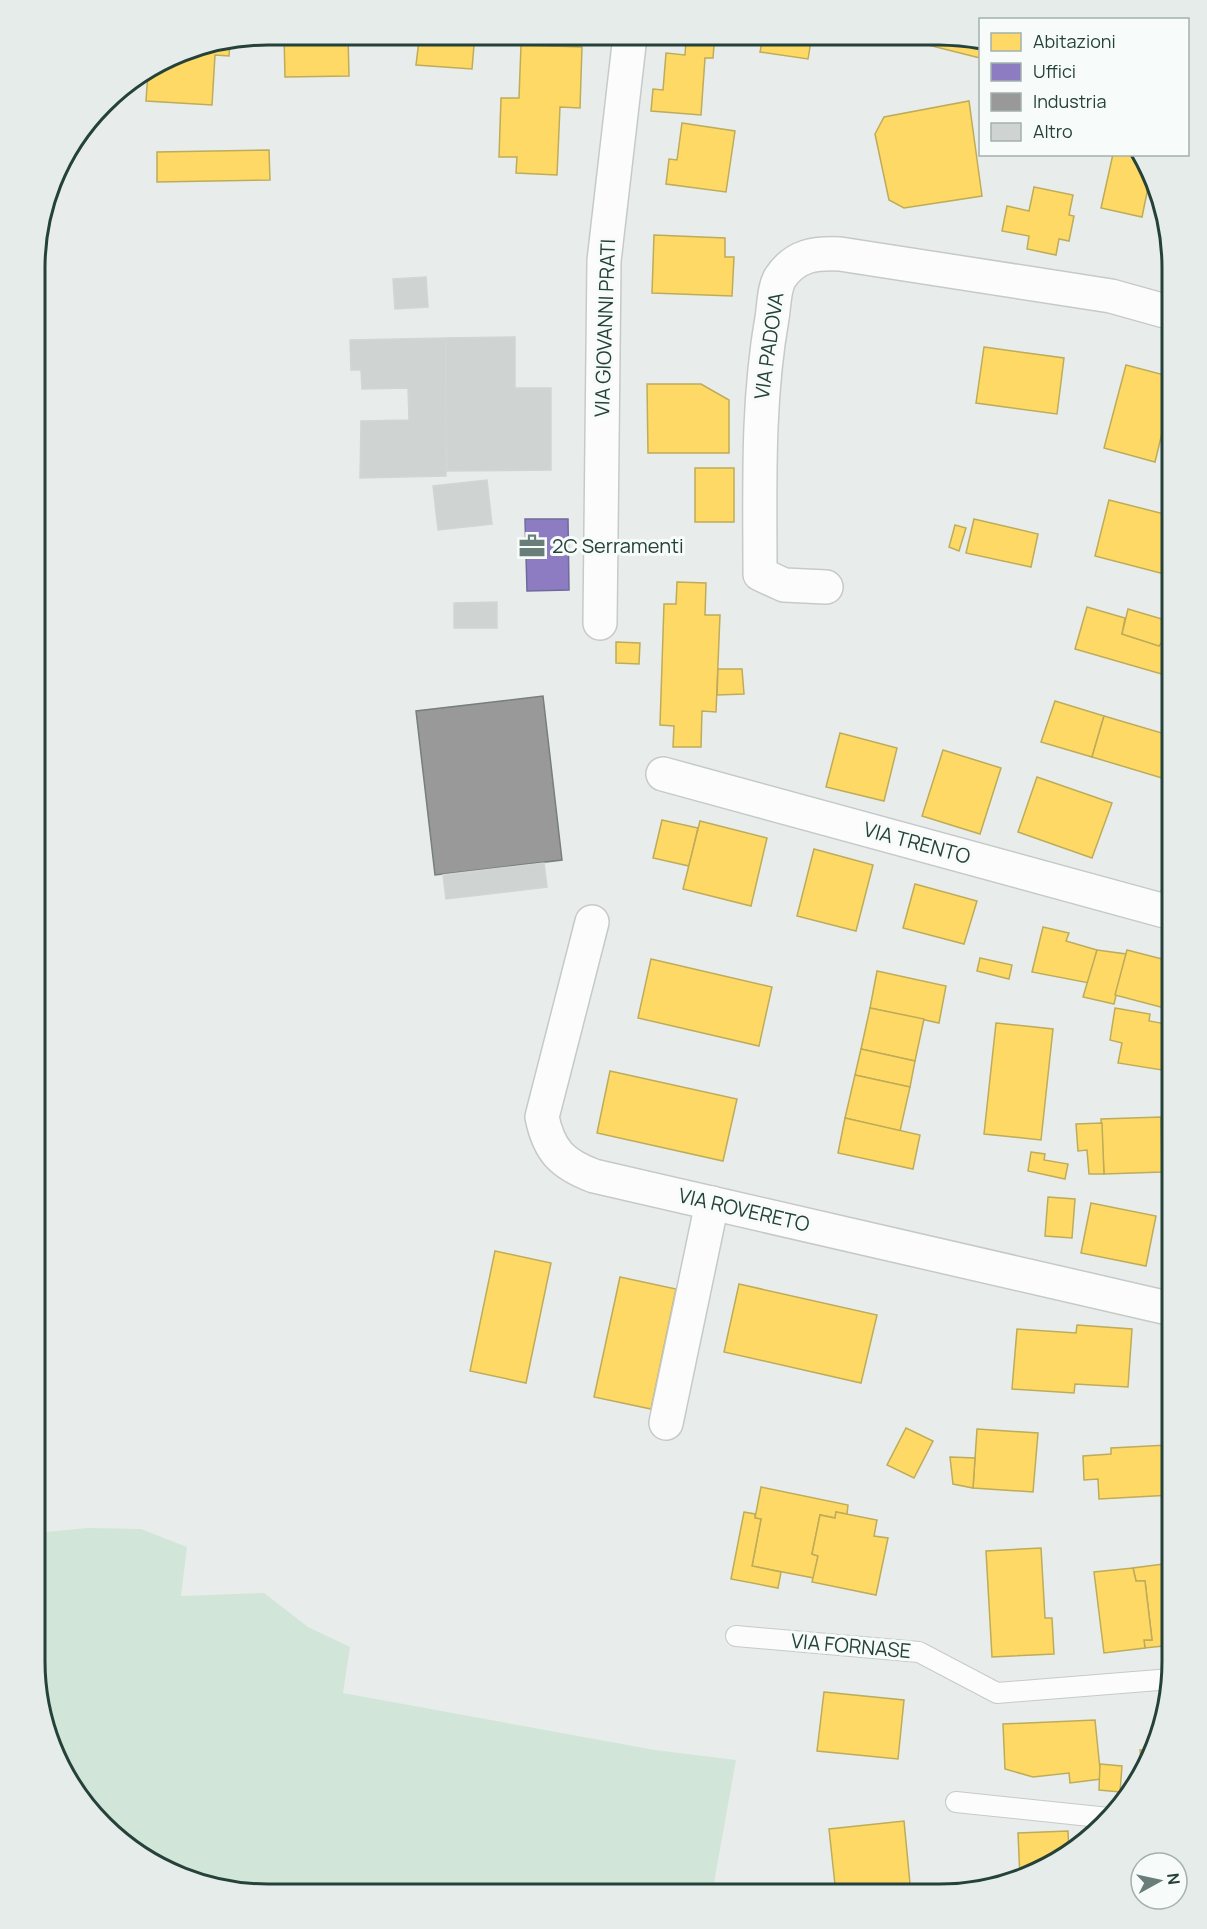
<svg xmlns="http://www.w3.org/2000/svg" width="1207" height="1929" font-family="Manrope,sans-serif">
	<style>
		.green { fill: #d1e6d8 }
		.homes { fill: #ffd966; stroke: #bdac59; stroke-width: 1.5 }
		.offices { fill: #8e7cc3; stroke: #6e6b9a; stroke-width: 1.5 }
		.industry { fill: #999; stroke: #767f7c; stroke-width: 1.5 }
		.building { fill: #cfd4d2; stroke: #d1d6d4; stroke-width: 1.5 }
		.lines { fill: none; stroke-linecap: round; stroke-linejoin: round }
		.service-casing { stroke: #c5cac8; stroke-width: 22 }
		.minor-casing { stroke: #c5cac8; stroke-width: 36 }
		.service { stroke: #fcfcfc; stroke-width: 20 }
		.minor { stroke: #fcfcfc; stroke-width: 33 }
		.labels { text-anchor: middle; stroke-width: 6; stroke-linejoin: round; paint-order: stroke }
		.street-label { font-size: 20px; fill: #24423a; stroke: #f7fbf9 }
		.poi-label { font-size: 20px; fill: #24423a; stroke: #f7fbf9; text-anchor: start }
		.rim { fill: none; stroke: #24423a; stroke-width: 3 }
	</style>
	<rect width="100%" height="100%" fill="#e8edeb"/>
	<polygon class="green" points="88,1528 141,1529 187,1547 181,1596 264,1593 308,1627 350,1647 343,1693 655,1750 736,1760 712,1894 238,1893 179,1877 126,1846 83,1803 52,1750 35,1661 35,1533"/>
	<g class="homes">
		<polygon points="284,35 348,35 349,76 285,77"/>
		<polygon points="763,36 792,36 811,41 808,59 760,52"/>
		<polygon points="833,36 880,36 878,44"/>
		<polygon points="921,36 969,37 980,40 980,58 920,43"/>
		<polygon points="419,40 474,45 472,69 416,65"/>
		<polygon points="686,41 714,45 713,58 705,58 701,115 651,111 653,89 663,90 666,53 685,55"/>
		<polygon points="230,42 229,56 215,55 212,105 146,101 148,72 179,52"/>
		<polygon points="521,45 582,47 580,108 560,107 557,175 516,173 517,157 499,157 501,98 519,98"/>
		<polygon points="969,101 982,196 904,208 889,200 875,134 884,117"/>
		<polygon points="682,123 735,131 726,192 666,184 669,159 677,160"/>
		<polygon points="269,150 270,180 157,182 157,152"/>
		<polygon points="1113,154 1141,154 1151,173 1142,217 1101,208"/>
		<polygon points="1034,187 1073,195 1069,215 1074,216 1069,241 1059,239 1056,255 1027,249 1029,236 1002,231 1007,206 1029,211"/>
		<polygon points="654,235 725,238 725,257 734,257 732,296 652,293"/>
		<polygon points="984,347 1064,358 1057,414 976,403"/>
		<polygon points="1126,365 1172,377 1172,423 1165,421 1155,462 1104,448"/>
		<polygon points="647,384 701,384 729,400 729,453 648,453"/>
		<rect x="695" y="468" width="39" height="54"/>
		<polygon points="1109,500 1172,516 1172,576 1095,556"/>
		<polygon points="974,519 1038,534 1031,567 966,553"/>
		<polygon points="955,525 966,528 959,551 949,547"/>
		<polygon points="677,582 706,583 705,615 720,615 716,712 702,711 701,747 673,747 674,726 660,725 664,604 676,604"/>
		<polygon points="1087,607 1125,618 1122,634 1159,646 1172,630 1172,677 1075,649"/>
		<polygon points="1128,609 1172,622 1172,630 1159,646 1122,634"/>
		<polygon points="616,642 640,643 639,664 616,663"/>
		<polygon points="718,669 742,669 744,694 717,695"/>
		<polygon points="1055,701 1104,716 1092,757 1041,742"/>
		<polygon points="1104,716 1172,736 1172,781 1092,757"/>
		<polygon points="840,733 897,748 884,801 826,787"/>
		<polygon points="943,750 1001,768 980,834 922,816"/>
		<polygon points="1037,777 1112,803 1092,858 1018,832"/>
		<polygon points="662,820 698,828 689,866 653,858"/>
		<polygon points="700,821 767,838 751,906 683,889"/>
		<polygon points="1172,844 1172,895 1161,892"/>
		<polygon points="814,849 873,865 856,931 797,916"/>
		<polygon points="915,884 977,901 964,944 903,928"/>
		<polygon points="1043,927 1069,933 1066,941 1097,950 1089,983 1032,972"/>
		<polygon points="1097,950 1126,954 1114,1004 1083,997"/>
		<polygon points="1127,950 1170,961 1163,987 1172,990 1172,1010 1115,995"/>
		<polygon points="980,958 1012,965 1009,979 977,971"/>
		<polygon points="651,959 772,987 759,1046 638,1018"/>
		<polygon points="877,971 946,986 939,1023 870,1008"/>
		<polygon points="870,1008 924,1019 915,1061 861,1049"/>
		<polygon points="1115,1008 1150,1014 1149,1021 1172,1025 1168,1071 1118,1063 1122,1043 1110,1040"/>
		<polygon points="996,1023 1053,1029 1041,1140 984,1134"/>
		<polygon points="861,1049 915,1061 910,1087 855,1075"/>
		<polygon points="610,1071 737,1099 723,1161 597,1133"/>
		<polygon points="855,1075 910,1087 900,1131 845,1118"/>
		<polygon points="1161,1117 1162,1172 1104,1174 1101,1119"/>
		<polygon points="845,1118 920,1135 913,1169 838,1153"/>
		<polygon points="1102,1123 1104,1174 1089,1174 1087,1150 1078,1151 1076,1124"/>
		<polygon points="1031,1152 1045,1154 1044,1160 1068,1164 1065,1179 1028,1171"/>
		<polygon points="1048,1197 1075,1199 1072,1238 1045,1236"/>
		<polygon points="1091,1203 1156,1216 1146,1266 1081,1253"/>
		<polygon points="495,1251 551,1263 526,1383 470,1371"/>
		<polygon points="620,1277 676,1289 651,1409 594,1397"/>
		<polygon points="739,1284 877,1315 861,1383 724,1352"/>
		<polygon points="1077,1325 1132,1329 1128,1387 1075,1384 1074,1393 1012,1389 1017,1329 1076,1333"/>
		<polygon points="906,1428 933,1441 914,1478 887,1465"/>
		<polygon points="977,1429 1038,1433 1033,1492 973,1488"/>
		<polygon points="1168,1445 1169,1470 1172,1470 1172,1495 1099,1499 1098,1479 1084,1480 1083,1456 1111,1454 1111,1448"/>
		<polygon points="950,1457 975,1458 973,1488 953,1484"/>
		<polygon points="761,1487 848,1505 847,1514 836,1512 835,1518 820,1515 812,1554 818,1556 814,1578 752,1566 761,1519 755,1518"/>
		<polygon points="744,1512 755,1514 755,1518 761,1519 752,1566 781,1572 778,1588 731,1579"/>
		<polygon points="836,1512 877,1520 874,1536 888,1538 876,1595 812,1582 818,1556 812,1554 820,1515 835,1518"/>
		<polygon points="1041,1548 1045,1618 1052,1618 1054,1654 992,1657 986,1551"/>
		<polygon points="1171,1563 1172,1645 1145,1648 1144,1640 1152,1640 1145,1581 1136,1581 1133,1568"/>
		<polygon points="1133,1568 1136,1581 1145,1581 1152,1640 1144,1640 1145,1648 1104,1653 1094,1572"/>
		<polygon points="824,1692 904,1700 898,1759 817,1751"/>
		<polygon points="1095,1720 1101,1779 1070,1783 1069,1773 1033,1777 1005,1769 1003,1724"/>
		<polygon points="1153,1749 1142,1769 1140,1750"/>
		<polygon points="1100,1764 1122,1766 1120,1792 1099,1790"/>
		<polygon points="904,1821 911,1894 836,1894 829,1829"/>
		<polygon points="1068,1831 1069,1853 1028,1877 1020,1878 1018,1833"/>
	</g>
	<polygon class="offices" points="525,519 568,519 569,590 527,591"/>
	<polygon class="industry" points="543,696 562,860 435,875 416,711"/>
	<g class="building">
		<polygon points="426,277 428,307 395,309 393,279"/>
		<polygon points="515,337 515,388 551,388 551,470 447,471 446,338"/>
		<polygon points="446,338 446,476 360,478 361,421 409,420 408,388 362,389 361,370 351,370 350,340"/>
		<polygon points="487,480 492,524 438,530 433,486"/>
		<polygon points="497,602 497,628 454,628 454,603"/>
		<polygon points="544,863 547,887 446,899 443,875"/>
	</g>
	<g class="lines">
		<g class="service-casing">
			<g id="service">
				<polyline points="736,1636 919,1652 997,1693 1171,1679"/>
				<polyline points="956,1802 1109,1818"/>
			</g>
		</g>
		<g class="minor-casing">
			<g id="minor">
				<path d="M826 587 784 585 760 574C760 488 757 403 772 318 774 306 774 288 780 278 795 255 815 253 840 254L1111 296 1172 313"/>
				<polyline points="600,623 604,261 630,36"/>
				<polyline points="663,774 1172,913"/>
				<path d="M592 922 542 1117C549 1151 562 1164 594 1176L1172 1309"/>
				<polyline points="666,1423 712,1203"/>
			</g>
		</g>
		<use href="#service" class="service"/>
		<use href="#minor" class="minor"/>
	</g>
	<defs>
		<g id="office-bare" transform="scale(2.07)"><path d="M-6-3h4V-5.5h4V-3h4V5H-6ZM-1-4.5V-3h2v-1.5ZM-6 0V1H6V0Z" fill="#697e78" stroke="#f7fbf9" stroke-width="2.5" paint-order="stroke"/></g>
	</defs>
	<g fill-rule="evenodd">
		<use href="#office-bare" x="532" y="546"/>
	</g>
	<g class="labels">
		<g class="street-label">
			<text transform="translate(605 328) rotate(-88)" y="7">VIA GIOVANNI PRATI</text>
			<text transform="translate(769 346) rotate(-82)" y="7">VIA PADOVA</text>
			<text transform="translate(917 843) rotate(15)" y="7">VIA TRENTO</text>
			<text transform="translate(744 1210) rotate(13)" y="7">VIA ROVERETO</text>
			<text transform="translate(851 1646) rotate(5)" y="7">VIA FORNASE</text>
		</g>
		<g class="poi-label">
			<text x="552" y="553">2C Serramenti</text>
		</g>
	</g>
	<path d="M0 0H1207V1929H0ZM268 45H939A223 223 0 0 1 1162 268V1661A223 223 0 0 1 939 1884H268A223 223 0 0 1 45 1661V268A223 223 0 0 1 268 45Z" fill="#e6ecea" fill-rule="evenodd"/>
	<path class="rim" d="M268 45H939A223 223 0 0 1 1162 268V1661A223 223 0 0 1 939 1884H268A223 223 0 0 1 45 1661V268A223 223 0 0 1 268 45Z"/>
	<rect x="979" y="18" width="210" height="138" fill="#f7fbf9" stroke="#a3b1ad" stroke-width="1.5"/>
	<rect x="991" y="33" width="30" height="18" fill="#ffd966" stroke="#a3b1ad" stroke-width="1.5"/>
	<text x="1033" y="48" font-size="18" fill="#24423a">Abitazioni</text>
	<rect x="991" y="63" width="30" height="18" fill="#8e7cc3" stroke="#a3b1ad" stroke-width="1.5"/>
	<text x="1033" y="78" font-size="18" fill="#24423a">Uffici</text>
	<rect x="991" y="93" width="30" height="18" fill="#999999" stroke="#a3b1ad" stroke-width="1.5"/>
	<text x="1033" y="108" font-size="18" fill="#24423a">Industria</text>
	<rect x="991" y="123" width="30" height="18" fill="#cfd4d2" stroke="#a3b1ad" stroke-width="1.5"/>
	<text x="1033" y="138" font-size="18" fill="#24423a">Altro</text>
	<g transform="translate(1159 1881) rotate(82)"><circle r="28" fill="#f7fbf9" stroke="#a3b1ad" stroke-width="1.5"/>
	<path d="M0-4.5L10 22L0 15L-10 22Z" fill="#697e78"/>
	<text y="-9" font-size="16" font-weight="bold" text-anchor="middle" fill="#24423a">N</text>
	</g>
</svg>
